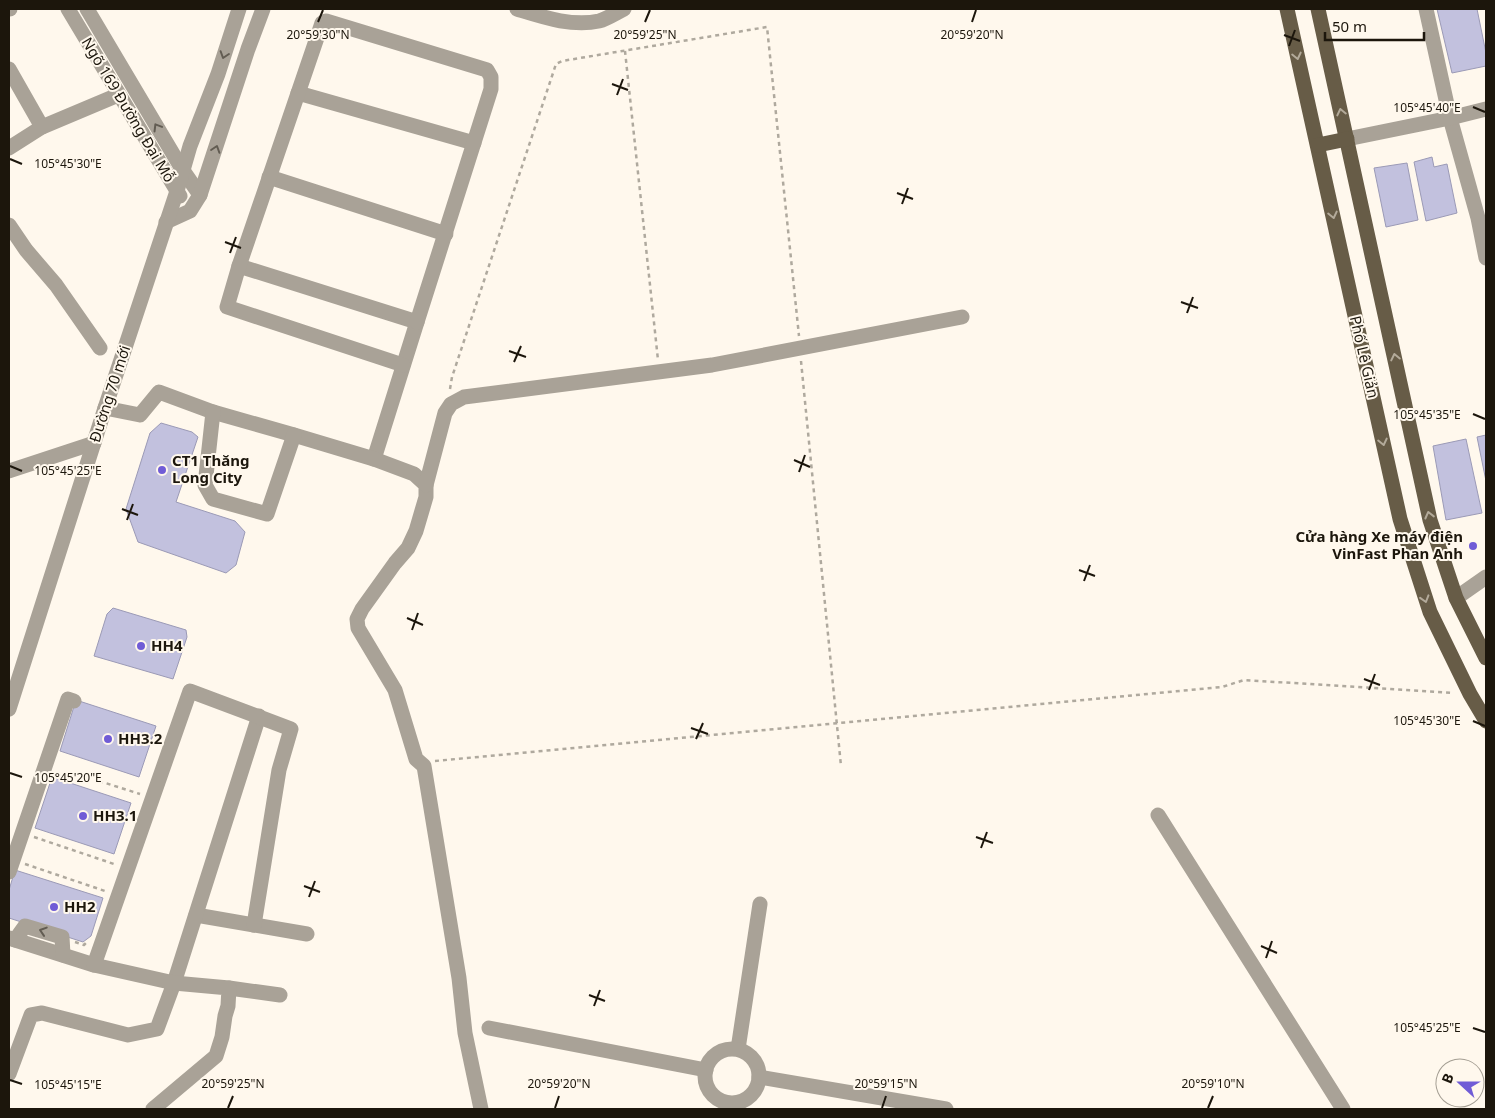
<svg xmlns="http://www.w3.org/2000/svg" width="1495" height="1118" font-family="'Noto Sans',sans-serif">
	<style>
		.building { fill: #c2c1de; stroke: #9b9ab6 }
		.lines { fill: none; stroke-linecap: round; stroke-linejoin: round }
		.path { stroke: #afa99e; stroke-width: 2.5; stroke-dasharray: 4 4; stroke-linecap: butt }
		.minor { stroke: #a9a297; stroke-width: 15 }
		.major { stroke: #675c47; stroke-width: 15 }
		.oneway { stroke: #625c52 }
		.oneway2 { stroke: #b3aa9a }
		.ticks { fill: none; stroke: #1c160c; stroke-width: 2 }
		.poi-dot { fill: #705cd6; stroke: #fff8ed; stroke-width: 2 }
		.labels { text-anchor: middle; stroke-width: 4; stroke-linejoin: round; paint-order: stroke }
		.street-label { font-size: 15px; fill: #1c160c; stroke: #fff8ed }
		.poi-label { font-size: 15px; font-weight: bold; fill: #1c160c; stroke: #fff8ed; text-anchor: start }
		.ticks-label { font-size: 12px; text-anchor: middle; fill: #1c160c; stroke: #fff8ed; stroke-width: 4; stroke-linejoin: round; paint-order: stroke }
	</style>
	<rect width="100%" height="100%" fill="#fff8ed"/>
	<g class="building">
		<polygon points="1437,9 1477,9 1486,53 1486,66 1452,73"/>
		<polygon points="1432,157 1434,167 1447,164 1457,213 1426,221 1414,162"/>
		<polygon points="1407,163 1418,220 1386,227 1374,168"/>
		<polygon points="161,423 192,432 198,437 176,502 235,521 245,532 236,565 226,573 138,542 126,509 150,433"/>
		<polygon points="1486,435 1486,481 1477,437"/>
		<polygon points="1466,439 1482,513 1446,520 1433,446"/>
		<polygon points="113,608 186,630 187,637 173,679 94,656 107,614"/>
		<polygon points="76,700 156,726 139,777 60,751"/>
		<polygon points="52,777 131,803 114,854 35,828"/>
		<polygon points="15,870 103,898 91,936 83,942 9,918 9,890"/>
	</g>
	<g class="lines">
		<g class="path">
			<polyline points="625,51 658,360"/>
			<polyline points="801,361 841,766"/>
			<polyline points="450,389 452,377 556,64 562,61 767,27 799,336"/>
			<polyline points="435,761 1222,687 1244,680 1454,693"/>
			<polyline points="99,781 140,794"/>
			<polyline points="34,837 114,864"/>
			<polyline points="25,864 105,891"/>
			<polyline points="75,942 84,945 88,941"/>
		</g>
		<g class="minor">
			<polyline points="9,9 10,9"/>
			<polyline points="68,9 180,196"/>
			<polyline points="87,9 182,169 200,195"/>
			<path d="M517 9C543 17 572 27 599 21 607 19 616 13 624 9"/>
			<polyline points="1426,9 1450,118 1478,218 1486,258"/>
			<polyline points="9,69 42,127"/>
			<polyline points="298,93 474,143"/>
			<polyline points="1347,139 1450,118 1486,109"/>
			<polyline points="9,148 42,127 118,95"/>
			<polyline points="269,177 446,234"/>
			<polyline points="166,222 190,211 200,195 248,49 263,9"/>
			<polyline points="9,225 26,250 56,285 100,348"/>
			<polyline points="239,266 417,322 374,459"/>
			<polyline points="403,365 227,307 239,266 322,23 326,21 487,70 491,77 491,89 417,322"/>
			<polyline points="105,408 140,415 159,392 213,412 294,435 374,459 414,474 426,485 426,497 416,531 408,548 395,563 362,609 357,619 358,628 395,690 416,759 424,766 459,978 465,1033 481,1109"/>
			<polyline points="213,412 205,485 213,499 267,514 294,435"/>
			<polyline points="9,471 94,443"/>
			<polyline points="426,485 445,413 451,404 464,397 712,365 962,317"/>
			<polyline points="1456,598 1486,577"/>
			<polyline points="9,709 105,408 177,191 190,146 218,74 239,9"/>
			<polyline points="1158,815 1343,1109"/>
			<polyline points="9,872 68,699 74,701"/>
			<polyline points="196,915 307,934"/>
			<polyline points="9,938 94,965"/>
			<polyline points="15,940 25,926 62,937 63,955"/>
			<polyline points="229,988 280,995"/>
			<polyline points="489,1028 706,1070"/>
			<polyline points="738,1049 760,904"/>
			<circle cx="732" cy="1076" r="27"/>
			<polyline points="9,1074 31,1015 42,1013 128,1035 157,1029 174,983 259,716"/>
			<polyline points="759,1077 946,1109"/>
			<polyline points="153,1109 216,1056 222,1037 225,1016 228,1006 229,988 174,983 94,965 190,691 291,729 279,770 254,925"/>
		</g>
		<g class="major">
			<polyline points="1287,9 1400,519 1430,612 1470,694 1486,721"/>
			<polyline points="1318,9 1430,520 1456,598 1486,658"/>
			<polyline points="1318,145 1347,139"/>
		</g>
	</g>
	<defs><path id="oneway-chevron" d="M-2-3.5L2.5 0L-2 3.5" fill="none" stroke-width="1.6" stroke-linecap="round" stroke-linejoin="round" transform="scale(1.25)"/></defs>
	<g class="oneway">
		<use href="#oneway-chevron" transform="translate(224 55) rotate(108)"/>
		<use href="#oneway-chevron" transform="translate(157 127) rotate(-121)"/>
		<use href="#oneway-chevron" transform="translate(216 149) rotate(-72)"/>
		<use href="#oneway-chevron" transform="translate(43 931) rotate(-162)"/>
	</g>
	<g class="oneway2">
		<use href="#oneway-chevron" transform="translate(1297 56) rotate(77)"/>
		<use href="#oneway-chevron" transform="translate(1341 112) rotate(-103)"/>
		<use href="#oneway-chevron" transform="translate(1333 215) rotate(77)"/>
		<use href="#oneway-chevron" transform="translate(1395 357) rotate(-102)"/>
		<use href="#oneway-chevron" transform="translate(1383 442) rotate(77)"/>
		<use href="#oneway-chevron" transform="translate(1429 515) rotate(-104)"/>
		<use href="#oneway-chevron" transform="translate(1425 599) rotate(73)"/>
	</g>
	<path class="ticks" d="M318 22 323 10M645 22 650 10M972 22 976 10M1284 35 1300 41M1289 46 1295 30M612 84 628 90M617 95 623 79M1473 107 1485 112M10 159 22 164M897 193 913 199M902 204 908 188M225 242 241 248M230 253 236 237M1181 302 1198 308M1187 313 1193 297M509 351 526 357M514 362 521 346M1473 414 1485 419M794 460 810 467M10 466 22 471M799 472 805 455M122 509 138 515M127 520 133 504M1079 570 1095 576M1084 581 1090 565M407 618 423 625M412 630 418 613M1364 679 1380 685M1369 690 1375 674M1473 721 1485 726M691 728 708 734M696 739 703 723M10 773 22 777M976 837 993 843M981 848 987 832M304 886 320 892M309 897 315 881M1261 946 1277 953M1266 958 1272 941M589 995 605 1001M594 1006 600 990M1473 1028 1485 1032M10 1080 22 1084M228 1108 233 1096M555 1108 559 1096M882 1108 886 1096M1208 1108 1213 1096"/>
	<g class="poi-dot">
		<circle cx="162" cy="470" r="5"/>
		<circle cx="1473" cy="546" r="5"/>
		<circle cx="141" cy="646" r="5"/>
		<circle cx="108" cy="739" r="5"/>
		<circle cx="83" cy="816" r="5"/>
		<circle cx="54" cy="907" r="5"/>
	</g>
	<g class="labels">
		<g class="street-label">
			<text transform="translate(128 110) rotate(59)" y="5">Ngõ 169 Đường Đại Mỗ</text>
			<text transform="translate(1364 357) rotate(77)" y="5">Phố Lê Giản</text>
			<text transform="translate(110 394) rotate(-72)" y="5">Đường 70 mới</text>
		</g>
		<g class="poi-label">
			<text x="172" y="466">CT1 Thăng<tspan x="172" dy="17">Long City</tspan></text>
			<text x="1463" y="542" text-anchor="end">Cửa hàng Xe máy điện<tspan x="1463" dy="17">VinFast Phan Anh</tspan></text>
			<text x="151" y="651">HH4</text>
			<text x="118" y="744">HH3.2</text>
			<text x="93" y="821">HH3.1</text>
			<text x="64" y="912">HH2</text>
		</g>
	</g>
	<g class="ticks-label">
		<text x="645" y="39">20°59'25"N</text>
		<text x="318" y="39">20°59'30"N</text>
		<text x="972" y="39">20°59'20"N</text>
		<text x="1427" y="112">105°45'40"E</text>
		<text x="68" y="168">105°45'30"E</text>
		<text x="1427" y="419">105°45'35"E</text>
		<text x="68" y="475">105°45'25"E</text>
		<text x="1427" y="725">105°45'30"E</text>
		<text x="68" y="782">105°45'20"E</text>
		<text x="1427" y="1032">105°45'25"E</text>
		<text x="233" y="1088">20°59'25"N</text>
		<text x="559" y="1088">20°59'20"N</text>
		<text x="886" y="1088">20°59'15"N</text>
		<text x="1213" y="1088">20°59'10"N</text>
		<text x="68" y="1089">105°45'15"E</text>
	</g>
	<rect width="1495" height="1118" fill="none" stroke="#1c160c" stroke-width="20"/>
	<g transform="translate(1460 1083) rotate(291)"><circle r="24" fill="#fff8ed" stroke="#a49e93"/>
	<path d="M0-4L9 19L0 12L-9 19Z" fill="#705cd6"/>
	<text y="-8" font-size="14" font-weight="bold" text-anchor="middle" fill="#1c160c">B</text>
	</g>
	<path d="M1325 32v8h99v-8" fill="none" stroke="#1c160c" stroke-width="2.5"/>
	<text x="1332" y="32" font-size="15" fill="#1c160c" stroke="#fff8ed" stroke-width="4" paint-order="stroke">50 m</text>
</svg>
